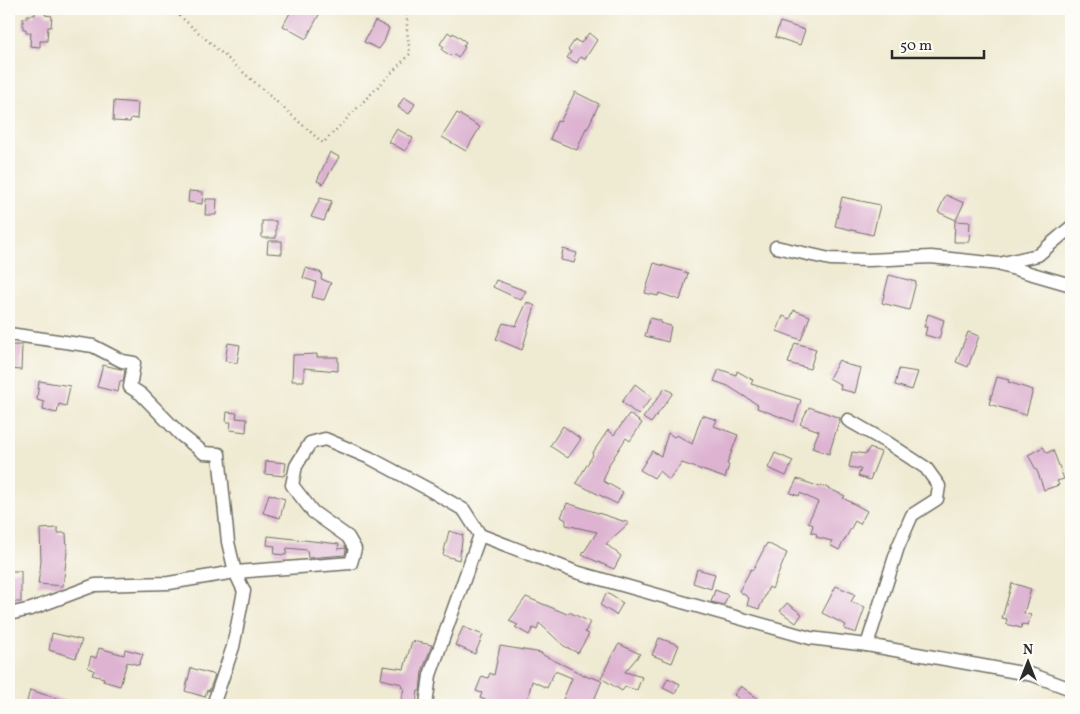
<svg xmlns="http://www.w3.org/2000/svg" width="1080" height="714" font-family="Vollkorn,serif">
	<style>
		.building { fill: #ddb3d1 }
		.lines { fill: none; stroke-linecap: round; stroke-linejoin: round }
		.minor-casing { stroke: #706e65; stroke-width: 15 }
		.path { stroke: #706e65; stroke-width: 2.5; stroke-dasharray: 1 4; stroke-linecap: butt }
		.minor { stroke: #fff; stroke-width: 12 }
	</style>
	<rect width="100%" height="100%" fill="#fdfcf7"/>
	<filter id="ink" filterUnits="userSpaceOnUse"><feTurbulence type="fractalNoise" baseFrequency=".02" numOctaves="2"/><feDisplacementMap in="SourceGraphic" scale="10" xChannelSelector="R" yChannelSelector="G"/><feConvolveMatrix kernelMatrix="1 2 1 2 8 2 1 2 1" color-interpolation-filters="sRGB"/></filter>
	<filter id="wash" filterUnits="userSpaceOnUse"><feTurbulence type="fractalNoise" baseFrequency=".0096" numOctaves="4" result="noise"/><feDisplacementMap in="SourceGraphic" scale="20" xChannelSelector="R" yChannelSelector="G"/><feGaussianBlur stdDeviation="1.12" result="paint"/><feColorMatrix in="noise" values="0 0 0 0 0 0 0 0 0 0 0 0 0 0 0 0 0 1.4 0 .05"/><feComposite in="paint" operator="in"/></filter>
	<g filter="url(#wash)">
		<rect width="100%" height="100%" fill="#efead2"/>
		<g id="blocks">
			<g class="building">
				<polygon points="292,9 322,9 306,39 283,26"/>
				<polygon points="35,11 46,12 45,15 52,16 51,27 48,27 47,41 40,41 40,47 30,46 31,33 26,33 26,29 23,29 23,18 27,18 27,15 35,15"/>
				<polygon points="375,21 389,28 384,42 379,49 364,42"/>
				<polygon points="780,22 805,30 800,45 775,37"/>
				<polygon points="448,32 452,35 453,33 466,42 463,46 465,47 458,58 453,54 451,56 442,50 444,47 440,44"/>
				<polygon points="589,33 597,40 585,59 580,57 577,63 567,58 571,52 568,50 575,40 581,43"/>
				<polygon points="575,92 599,104 587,129 586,128 577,150 550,139 557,121 560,122"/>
				<polygon points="404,97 415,104 409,114 398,107"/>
				<polygon points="114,101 138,103 137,119 131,118 130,122 113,121"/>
				<polygon points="457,113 480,127 466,151 442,137"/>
				<polygon points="397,129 413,138 405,151 389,142"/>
				<polygon points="330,152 339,157 323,184 317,181"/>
				<polygon points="189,191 203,192 202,204 188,202"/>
				<polygon points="946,195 964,203 956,220 938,212"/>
				<polygon points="842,197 880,205 873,235 835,226"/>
				<polygon points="320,198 332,201 324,221 311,217"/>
				<polygon points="206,199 217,199 216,215 205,215"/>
				<rect x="262" y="221" width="14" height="17"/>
				<polygon points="955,221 970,222 969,242 954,242"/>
				<polygon points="268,241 282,241 282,254 267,253"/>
				<polygon points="563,249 577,253 574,263 561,260"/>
				<polygon points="654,263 688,273 680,300 659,293 658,296 645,293"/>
				<polygon points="306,268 322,273 321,279 331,283 324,300 312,297 316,282 303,278"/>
				<polygon points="889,275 916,282 909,310 882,303"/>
				<polygon points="496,280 526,291 521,300 493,287"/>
				<polygon points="527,302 535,306 522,350 496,339 503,323 516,326"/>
				<polygon points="794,310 810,316 801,340 777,331 783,316 790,319"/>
				<polygon points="928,314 944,320 939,339 925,335 927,327 924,327"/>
				<polygon points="650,318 661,321 660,323 671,326 668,342 645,336"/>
				<polygon points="968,332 979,336 968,367 956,362"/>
				<polygon points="228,343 240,345 237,363 225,361"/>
				<polygon points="795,343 816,349 810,369 788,363"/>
				<polygon points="9,345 22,345 21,370 9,369"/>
				<polygon points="317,354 317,357 338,357 338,371 304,368 304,381 292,381 293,355"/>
				<polygon points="839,360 848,365 861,368 855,393 840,389 841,385 829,378"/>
				<polygon points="103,365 125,370 123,382 120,381 118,392 97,387"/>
				<polygon points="719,369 736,375 737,371 753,380 751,384 801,400 794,422 757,408 758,405 728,386 714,381"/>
				<polygon points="899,369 918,372 912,390 895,385"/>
				<polygon points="997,377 1009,380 1008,382 1033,390 1026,415 989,404"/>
				<polygon points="39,381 70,386 66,406 59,404 57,413 43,410 44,402 37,400"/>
				<polygon points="635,384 652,397 638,415 622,402"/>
				<polygon points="665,388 673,393 651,423 643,418"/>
				<polygon points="809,407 840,418 829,454 812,448 819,431 800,424"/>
				<polygon points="227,412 237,413 236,418 247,419 246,432 230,430 231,422 226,422"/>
				<polygon points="629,414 642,423 630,441 626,438 610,463 603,481 623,492 617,504 576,483 593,455 592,454 608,430 614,435"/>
				<polygon points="702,415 717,420 714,426 738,435 727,464 729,465 725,478 682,463 669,480 659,471 654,478 640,470 652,451 661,456 668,433 674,437 677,435 692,444"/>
				<polygon points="563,426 581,439 568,458 550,446"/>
				<polygon points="1043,447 1047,453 1053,450 1064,479 1057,481 1059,485 1044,490 1038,473 1028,455"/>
				<polygon points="869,448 881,452 870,480 858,476 861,469 849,467 852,452 866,454"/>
				<polygon points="775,453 793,461 786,476 768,468"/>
				<polygon points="266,461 286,463 284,476 265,474"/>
				<polygon points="797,479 820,487 821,485 845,496 843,498 867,511 860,524 855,521 839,550 830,545 832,541 816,537 817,534 811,532 813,525 808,522 818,502 800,493 799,496 790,493"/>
				<polygon points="269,494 285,499 280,518 263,513"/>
				<polygon points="567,503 629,523 606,544 621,556 614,569 582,555 597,532 566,525 566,520 561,517"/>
				<polygon points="58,528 58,533 66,533 67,552 63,586 38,584 41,562 40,529"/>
				<polygon points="449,531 463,535 459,560 443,555"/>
				<polygon points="268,536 339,544 338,549 345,548 346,550 345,555 308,558 307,550 287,548 286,555 274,554 275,546 267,545"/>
				<polygon points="767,543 787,553 772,589 769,587 759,609 747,605 749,598 739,591 751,569 753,570"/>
				<polygon points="697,569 715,574 711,589 693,583"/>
				<rect x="9" y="571" width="12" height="31"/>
				<polygon points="1012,583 1031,589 1024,613 1031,615 1028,625 1022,624 1021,628 1006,624 1007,619 1002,618"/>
				<polygon points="836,586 855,594 851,602 865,607 856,633 844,629 846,625 822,613"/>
				<polygon points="715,590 728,595 724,605 711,602"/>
				<polygon points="607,593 623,603 616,615 600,605"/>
				<polygon points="526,597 567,614 569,612 590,622 585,632 589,634 578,653 564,646 539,623 537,630 533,628 529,635 515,627 518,625 509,621"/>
				<polygon points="787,603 802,614 796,623 780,611"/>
				<polygon points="463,627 483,635 475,654 455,645"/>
				<polygon points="52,633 82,640 76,658 49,650"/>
				<polygon points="659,638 679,645 672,663 652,655"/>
				<polygon points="412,641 432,645 422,672 420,691 418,691 416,703 401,701 404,688 401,687 402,684 381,679 383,666 404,669"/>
				<polygon points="619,644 640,654 625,672 642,677 637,690 625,687 622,691 601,678 613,653"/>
				<polygon points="500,646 542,653 541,654 590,678 591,677 602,681 592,705 571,705 562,702 572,678 555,671 547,688 532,681 526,705 499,705 480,698 482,693 476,691 482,676 488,678 490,673 494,675"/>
				<polygon points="99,648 124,655 125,649 143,654 139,665 127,662 120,686 103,681 104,678 92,675 94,670 88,668 91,656 96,658"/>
				<polygon points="191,668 215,675 209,691 207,690 205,697 185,691"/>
				<polygon points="668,678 680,684 675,694 663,688"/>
				<polygon points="741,686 757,698 751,705 747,705 734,695"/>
				<polygon points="30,690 72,703 72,705 26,705"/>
			</g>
		</g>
	</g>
	<g filter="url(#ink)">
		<use href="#blocks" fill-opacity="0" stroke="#706e65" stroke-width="1"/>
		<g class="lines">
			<g class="minor-casing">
				<g id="minor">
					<polyline points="776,247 830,259 869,260 931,257 999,264 1038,255 1071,227"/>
					<polyline points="1001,265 1071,285"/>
					<polyline points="9,334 93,346 122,361 134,363 130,387 141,394 181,435 204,453 219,454 228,542 235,572 244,591 233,647 213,705"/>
					<polyline points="848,420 888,443 926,468 939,486 937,499 912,515 898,547 867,645"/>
					<polyline points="480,535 576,572 810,638 867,645 1033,675 1071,689"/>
					<polyline points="9,614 31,609 95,585 169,583 235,572 351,563 355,549 348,537 313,512 292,485 296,466 310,443 325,439 370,458 428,489 464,510 480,535 430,675 426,705"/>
				</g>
			</g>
			<polyline class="path" points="172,9 323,143 410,54 407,30 407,9"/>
			<use href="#minor" class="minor"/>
		</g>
	</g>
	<rect width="1080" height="714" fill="none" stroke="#fdfcf7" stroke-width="30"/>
	<g transform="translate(1028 662)" stroke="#fdfcf7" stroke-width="4" paint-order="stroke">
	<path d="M0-4L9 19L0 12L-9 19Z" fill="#2b2b2b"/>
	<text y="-8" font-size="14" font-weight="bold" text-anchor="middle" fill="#2b2b2b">N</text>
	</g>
	<path d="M892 50v8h92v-8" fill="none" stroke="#2b2b2b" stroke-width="2.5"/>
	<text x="900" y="50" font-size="15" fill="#2b2b2b" stroke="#fdfcf7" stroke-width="4" paint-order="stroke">50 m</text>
</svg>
